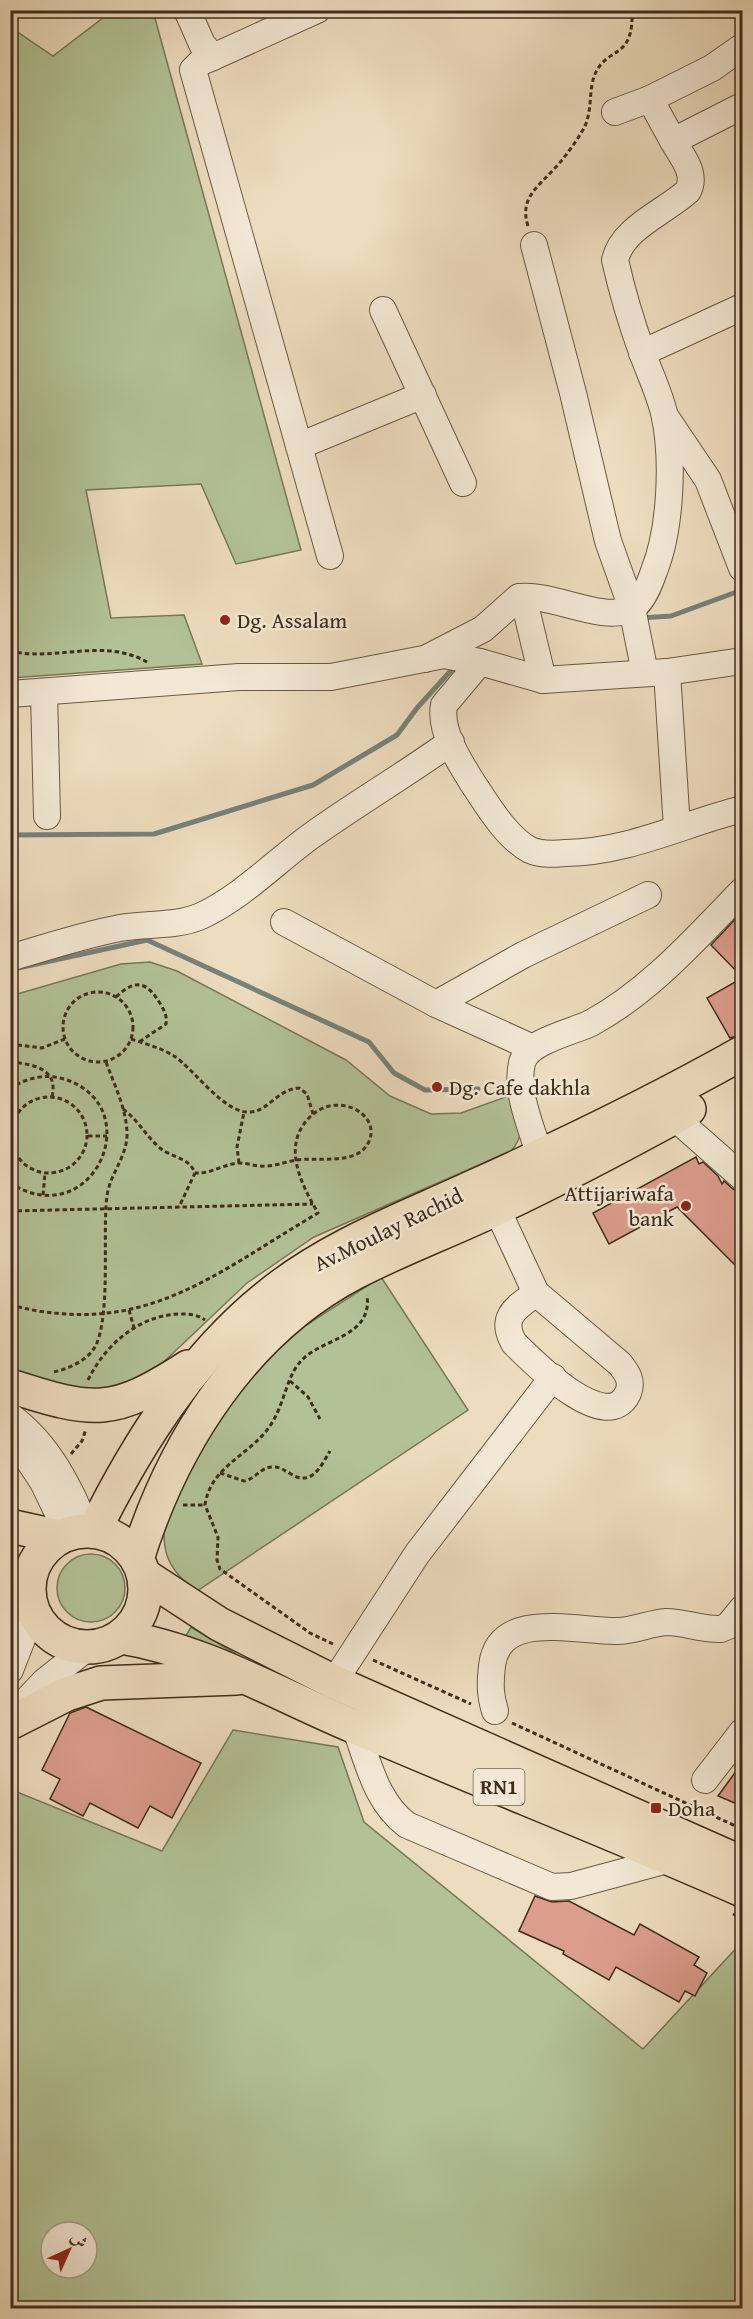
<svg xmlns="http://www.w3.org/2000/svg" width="753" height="2319" font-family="'Gentium Book Plus',Amiri,serif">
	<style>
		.green { fill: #b2c296; stroke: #787858; stroke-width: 1.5; fill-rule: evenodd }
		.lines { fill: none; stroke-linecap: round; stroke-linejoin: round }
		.stream { stroke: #76827a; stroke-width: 5 }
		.building { fill: #dd9d8d; stroke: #3e2d1b; stroke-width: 1.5 }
		.minor-casing { stroke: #6a5944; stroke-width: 28 }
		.major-casing { stroke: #3e2d1b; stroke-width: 36 }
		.highway-casing { stroke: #3e2d1b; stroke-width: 36 }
		.path { stroke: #3e2d1b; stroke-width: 3; stroke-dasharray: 4.5 3; stroke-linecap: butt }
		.minor { stroke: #f3e8d5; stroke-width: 26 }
		.major { stroke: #eddcbe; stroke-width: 33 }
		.highway { stroke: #eddcbe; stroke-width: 33 }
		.poi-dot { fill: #8f2418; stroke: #f3e8d5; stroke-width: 2 }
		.labels { text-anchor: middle; stroke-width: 5; stroke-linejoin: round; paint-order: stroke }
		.shield { fill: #f3e8d5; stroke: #746553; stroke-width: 1.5 }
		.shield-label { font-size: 21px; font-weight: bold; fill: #3e2d1b }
		.poi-label { font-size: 22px; fill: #3e2d1b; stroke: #f3e8d5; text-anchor: start }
		.street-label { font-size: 22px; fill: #3e2d1b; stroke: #f3e8d5 }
	</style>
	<rect width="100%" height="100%" fill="#eddcbe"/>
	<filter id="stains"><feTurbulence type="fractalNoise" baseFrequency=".00333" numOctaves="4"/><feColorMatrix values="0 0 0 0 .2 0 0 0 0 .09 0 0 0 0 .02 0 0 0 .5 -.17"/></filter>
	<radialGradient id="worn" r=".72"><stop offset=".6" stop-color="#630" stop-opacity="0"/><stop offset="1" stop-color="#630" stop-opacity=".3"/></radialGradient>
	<g class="green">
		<polygon points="112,11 153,11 301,550 236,564 201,484 86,490 111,618 184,615 202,664 11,678 11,31 13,29 53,56"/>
		<path d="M150 962 177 971 346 1060 390 1096 431 1114 461 1113 514 1094C519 1115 528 1133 511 1151L314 1237 247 1283 153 1372 97 1396 10 1376V996L121 964Z"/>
		<path d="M381 1277 468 1410 197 1591C165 1569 160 1547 166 1509L236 1389 300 1329Z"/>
		<circle cx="91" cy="1588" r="34"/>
		<polygon points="191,1627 236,1654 185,1637"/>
		<path d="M233 1730 338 1747 364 1822 643 2049 742 1942V2308H11L10 1789 162 1851ZM51 2232H87V2268H51Z"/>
	</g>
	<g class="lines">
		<g class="stream">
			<polyline points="640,618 671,616 742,590"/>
			<polyline points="10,835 154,834 313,785 397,735 417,708 456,665"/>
			<polyline points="18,968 147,940 369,1042 394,1073 425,1090 478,1089"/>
		</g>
	</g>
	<g class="building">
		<polygon points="742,912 742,977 711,945"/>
		<polygon points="742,978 742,1034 730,1038 707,998"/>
		<polygon points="696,1157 699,1164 703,1162 718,1176 722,1184 724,1181 733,1189 742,1192 742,1272 677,1207 609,1244 593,1213"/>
		<polygon points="86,1707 201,1763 172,1818 150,1806 138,1828 90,1803 83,1816 50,1799 60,1779 42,1770 70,1713"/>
		<polygon points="742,1763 742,1806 718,1796"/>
		<polygon points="535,1896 552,1902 569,1901 634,1935 640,1924 699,1957 694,1965 707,1973 695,1996 685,1991 679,2002 616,1967 609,1980 563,1954 564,1951 519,1931"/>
	</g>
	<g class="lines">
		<g class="minor-casing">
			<g id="minor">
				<polyline points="187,10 202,44 213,57 317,10"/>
				<polyline points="213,57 201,62 193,70 330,556"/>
				<polyline points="615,112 650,99"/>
				<polyline points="673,141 650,99 712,68 742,47"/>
				<polyline points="534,245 573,393 608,541 632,608 645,673"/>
				<polyline points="383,310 463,483"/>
				<polyline points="642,353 742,307"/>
				<polyline points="665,416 708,480 742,568"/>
				<polyline points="299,446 423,395"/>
				<polyline points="527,613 543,680"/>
				<path d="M425 659 483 629 519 597C553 593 602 623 631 609 643 602 650 583 654 571 671 529 674 457 664 413 659 392 649 372 642 352 631 322 622 291 615 260 622 228 665 212 688 191 697 173 682 157 673 141L742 106"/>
				<path d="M480 662 444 705C439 731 460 763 474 785 488 806 507 838 530 850 541 855 554 854 566 853 629 852 683 824 742 809"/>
				<polyline points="667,672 677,828"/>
				<polyline points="44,693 47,816"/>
				<polyline points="10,694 239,677 331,677 444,655 480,662 543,680 667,672 742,661"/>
				<polyline points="284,922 436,1004 533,1048"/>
				<path d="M10 958C47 947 83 935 120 928 147 923 176 927 201 916 242 897 275 862 311 836 357 803 405 775 451 742"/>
				<polyline points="436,1004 523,955 648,895"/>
				<polyline points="665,1103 674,1117 742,1177"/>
				<path d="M540 1156C532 1129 515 1092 522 1063 527 1041 573 1032 591 1023 650 991 696 938 742 891"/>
				<path d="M497 1209 536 1293 620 1364C627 1373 633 1381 628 1393 607 1438 531 1360 514 1343 499 1317 516 1308 536 1293"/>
				<path d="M10 1416C48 1444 70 1487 87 1530"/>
				<polyline points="10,1432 43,1482 68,1534"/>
				<polyline points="10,1670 33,1611"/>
				<polyline points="334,1682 417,1554 553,1377"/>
				<path d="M495 1711C490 1695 490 1684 492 1666 499 1608 578 1632 617 1631 634 1631 650 1623 666 1622 685 1622 702 1630 721 1629L728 1626 742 1609"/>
				<polyline points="10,1718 44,1682 88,1647"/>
				<path d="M355 1727C368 1762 376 1802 407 1825L552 1887 571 1886 671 1859"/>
				<polyline points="705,1780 742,1732"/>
			</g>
		</g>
		<g class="major-casing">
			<g id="major">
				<path d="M10 1386C95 1413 112 1416 188 1367"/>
				<path d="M94 1531C137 1444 192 1357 268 1296 329 1246 404 1219 475 1186 566 1145 655 1102 742 1053"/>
				<path d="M137 1559C173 1443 244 1331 354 1273 400 1249 449 1231 495 1209 560 1179 625 1144 689 1109"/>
			</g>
		</g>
		<g class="highway-casing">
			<g id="highway">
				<polyline points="10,1526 60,1537"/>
				<circle cx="87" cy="1589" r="58"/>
				<polyline points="144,1575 219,1624 334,1682 742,1863"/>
				<path d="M121 1637C203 1650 277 1694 353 1726 482 1782 614 1833 742 1890"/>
				<polyline points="10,1723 67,1694 101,1683 237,1678"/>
			</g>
		</g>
		<g class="path">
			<path d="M528 226C519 198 538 187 555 168 566 156 576 142 584 128 593 110 588 91 595 74 608 45 634 61 632 10"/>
			<path d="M10 651C56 662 103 637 147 662"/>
			<circle cx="98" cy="1027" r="35"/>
			<path d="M116 997C137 977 148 983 161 1005 165 1012 167 1016 166 1024L139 1042"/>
			<path d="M131 1039C146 1044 161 1048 174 1056 194 1069 225 1115 251 1112 268 1111 278 1089 299 1088L307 1094 313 1114"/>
			<polyline points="10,1044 42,1048 65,1039"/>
			<path d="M10 1062C32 1064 59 1068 52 1097"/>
			<path d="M10 1089C27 1077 47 1073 67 1080 149 1109 92 1235 10 1183"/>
			<circle cx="49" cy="1135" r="38"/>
			<path d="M123 1109C138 1120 146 1136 160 1148 172 1158 189 1157 195 1173L179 1207"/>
			<polyline points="88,1136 107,1136"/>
			<polyline points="239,1163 237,1147 244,1112"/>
			<polyline points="43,1195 45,1173"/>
			<polyline points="10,1211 313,1204"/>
			<path d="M10 1305C143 1339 211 1276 318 1213 304 1189 285 1154 302 1127 329 1083 387 1114 367 1145 355 1165 317 1157 297 1160 287 1161 277 1166 266 1166 257 1167 248 1163 239 1163 223 1164 212 1174 195 1173"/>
			<polyline points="129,1310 134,1328"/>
			<path d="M54 1372C67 1369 84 1362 93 1350 112 1324 102 1232 107 1196 110 1173 128 1156 127 1132 126 1108 114 1084 106 1062"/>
			<path d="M88 1380C105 1345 138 1316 178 1314 189 1314 196 1314 205 1320"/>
			<polyline points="290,1381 308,1397 320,1419"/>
			<polyline points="71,1454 82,1441 86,1429"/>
			<path d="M220 1473 244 1481C256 1479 261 1466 274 1467 281 1467 285 1471 291 1474 312 1487 321 1466 330 1451"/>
			<polyline points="183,1505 205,1505"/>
			<path d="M333 1644 310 1633 220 1569 217 1560 218 1537 205 1505C210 1468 247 1456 267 1430 285 1407 285 1378 301 1361 321 1338 373 1338 367 1295"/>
			<polyline points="373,1660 471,1704"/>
			<polyline points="512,1723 742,1829"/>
			<polyline points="733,1914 742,1918"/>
		</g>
		<use href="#minor" class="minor"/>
		<use href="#major" class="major"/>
		<use href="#highway" class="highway"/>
	</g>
	<g class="poi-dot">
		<circle cx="225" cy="620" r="6"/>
		<circle cx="437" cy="1087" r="6"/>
		<circle cx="686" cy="1206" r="6"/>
		<rect x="650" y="1802" width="12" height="12" rx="3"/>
	</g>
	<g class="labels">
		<rect class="shield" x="473.5" y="1769" width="51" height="36" rx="4.5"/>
		<g class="shield-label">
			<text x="499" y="1794">RN1</text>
		</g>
		<g class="poi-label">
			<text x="237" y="628">Dg. Assalam</text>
			<text x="449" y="1095">Dg. Cafe dakhla</text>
			<text x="674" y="1201" text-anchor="end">Attijariwafa<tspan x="674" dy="25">bank</tspan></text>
			<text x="668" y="1816">Doha</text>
		</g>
		<g class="street-label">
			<text transform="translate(388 1229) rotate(-26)" y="8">Av.Moulay Rachid</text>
		</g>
	</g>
	<rect width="753" height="2319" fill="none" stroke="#eddcbe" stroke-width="36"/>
	<rect x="12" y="12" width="729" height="2295" fill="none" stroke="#3e2d1b" stroke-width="3"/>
	<rect x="18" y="18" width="717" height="2283" fill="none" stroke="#3e2d1b" stroke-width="1.5"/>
	<g transform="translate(69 2250) rotate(45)"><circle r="28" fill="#f3e8d5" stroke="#ab9d8b" stroke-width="1.5"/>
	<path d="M0-4.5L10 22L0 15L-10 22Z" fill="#8f2418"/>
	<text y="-9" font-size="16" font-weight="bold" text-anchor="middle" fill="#3e2d1b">ش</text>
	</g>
	<rect width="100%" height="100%" filter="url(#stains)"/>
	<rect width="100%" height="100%" fill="url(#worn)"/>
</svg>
